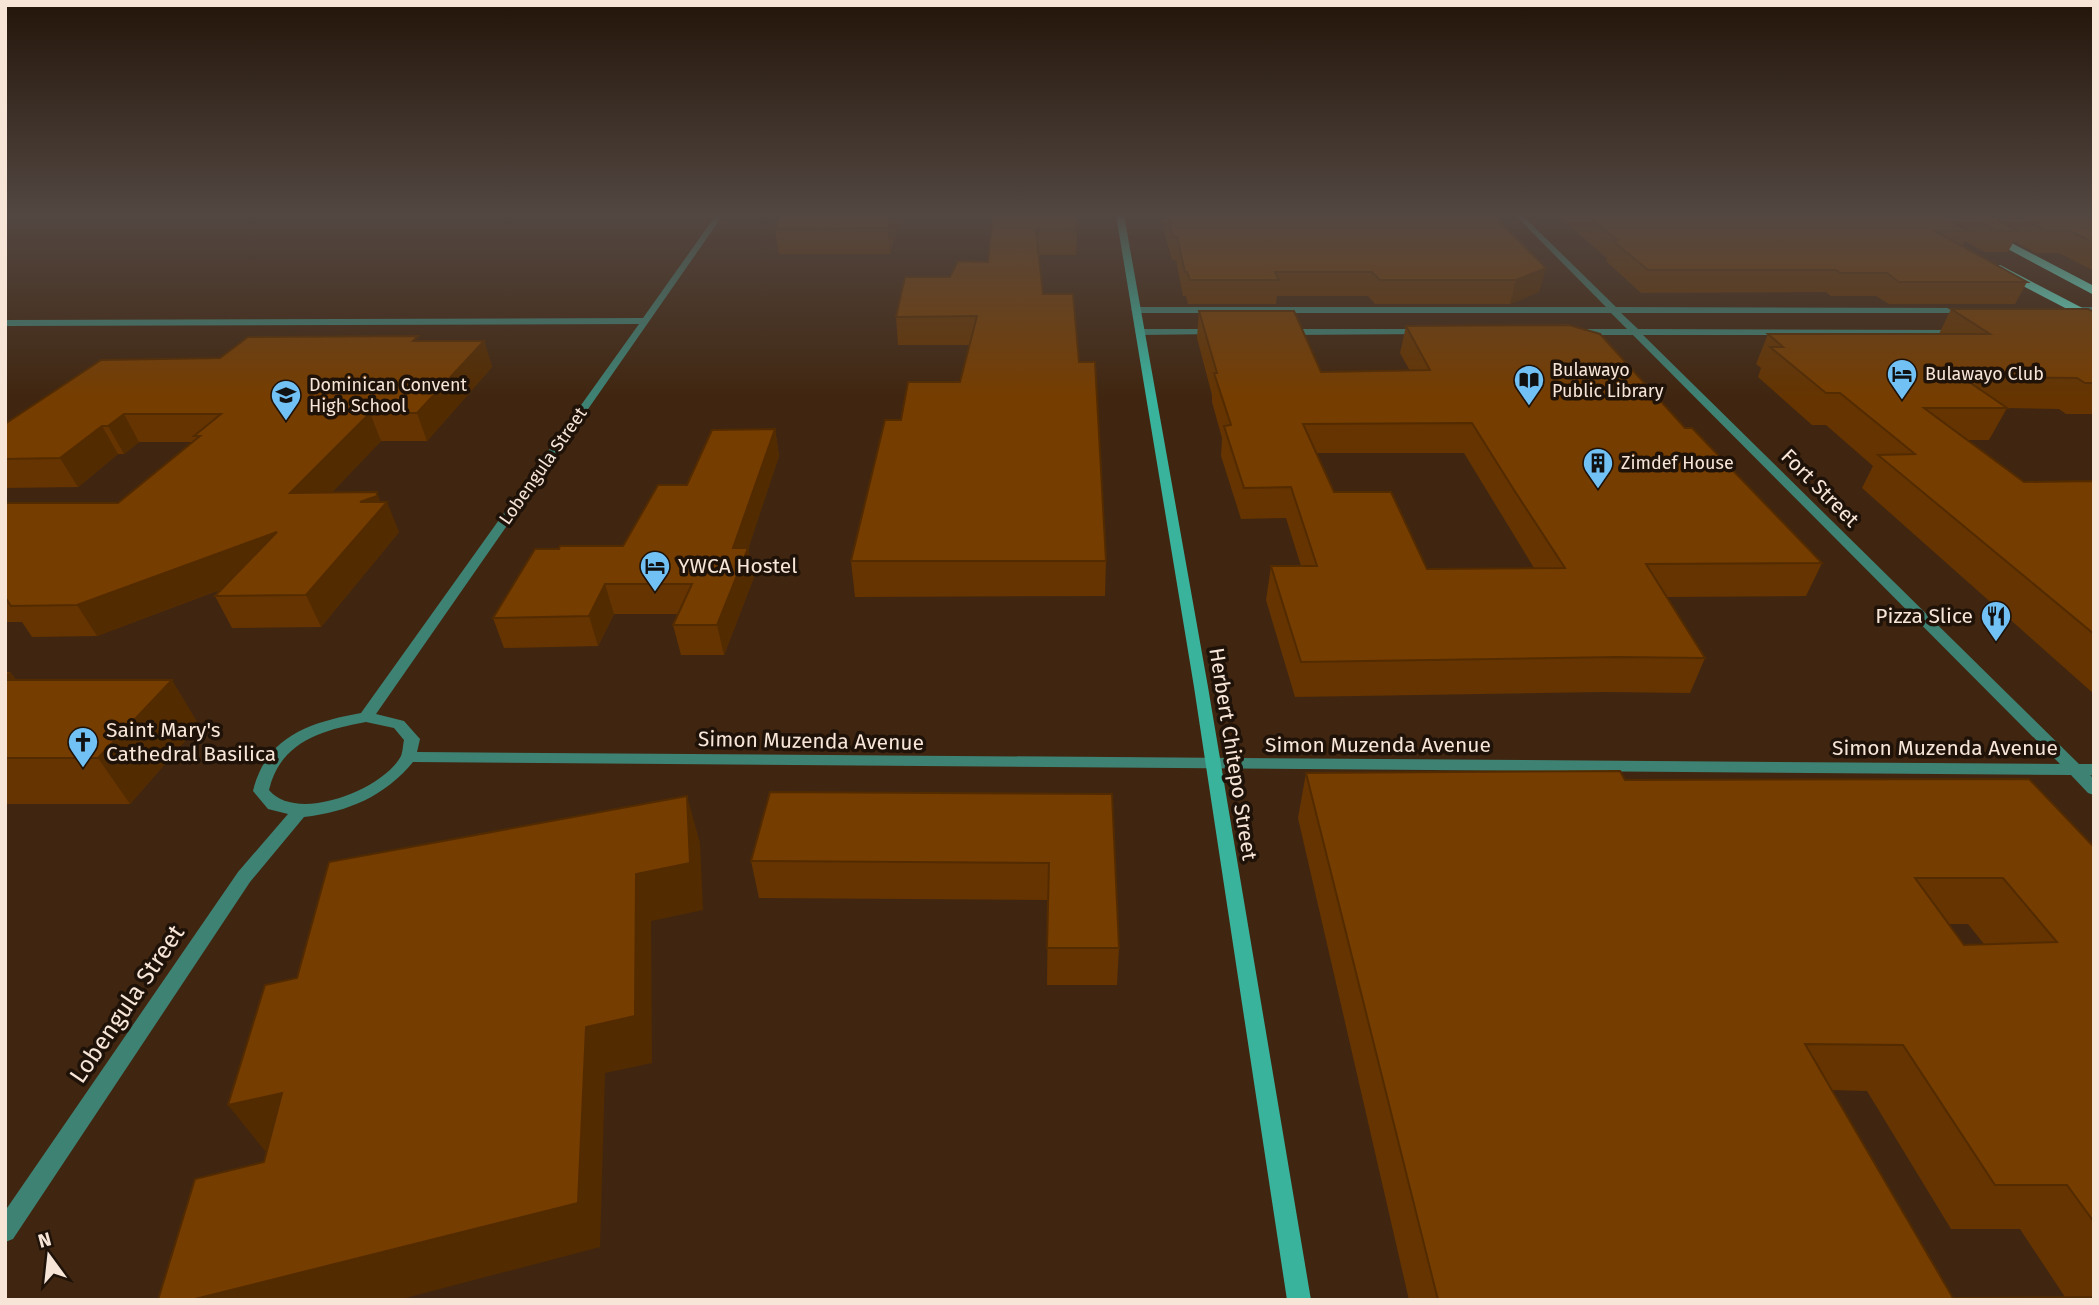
<svg xmlns="http://www.w3.org/2000/svg" width="2099" height="1305" font-family="'Fira Sans',sans-serif">
	<style>
		.lines { fill: none; stroke-linecap: round; stroke-linejoin: round }
		.street { fill: #3e8274; fill-rule: evenodd }
		.secondary { fill: #3ab39d; fill-rule: evenodd }
		.highway { fill: #65f4d8; fill-rule: evenodd }
		.wall { fill: #653400; fill-rule: evenodd }
		.shaded-wall { fill: #532b00 }
		.building { fill: #763d00; stroke: #532b00; stroke-width: 2; fill-rule: evenodd }
		.labels { text-anchor: middle; stroke-width: 7; stroke-linejoin: round; paint-order: stroke }
		.far-poi-label { font-size: 18px; fill: #f7e5d8; stroke: #1e1209; text-anchor: start }
		.far-street-label { font-size: 18px; fill: #f7e5d8; stroke: #1e1209 }
		.street-label { font-size: 21px; fill: #f7e5d8; stroke: #1e1209 }
		.poi-label { font-size: 21px; fill: #f7e5d8; stroke: #1e1209; text-anchor: start }
		.near-street-label { font-size: 24px; fill: #f7e5d8; stroke: #1e1209 }
	</style>
	<rect width="100%" height="100%" fill="#402610"/>
	<g class="lines">
		<g class="street">
			<path d="M716 215H723L376 714 404 721 420 739 417 752 2060 764 1633 335H1574L1569 332 1574 329H1627L1611 313H1135L1131 310 1135 307H1606L1515 215H1522L1616 307 1973 308 1974 310 1970 313H1621L1638 329 1962 330V334L1959 335H1643L2079 764H2094V776L2090 775 2094 779V795L2088 793 2071 775 413 762C385 796 348 812 304 817L250 882 13 1239 5 1242V1211L238 872 288 814 268 809 253 791C266 736 311 722 361 713L639 324 5 326V320L643 318ZM366 722 394 728 404 740C403 744 403 751 401 756 384 789 297 824 269 790 280 742 322 730 366 722Z"/>
			<polygon points="2071,307 2094,307 2094,313 2068,312 2067,310"/>
			<polygon points="1214,329 1217,330 1217,334 1140,335 1135,332 1140,329"/>
			<polygon points="1424,329 1427,330 1427,334 1287,335 1282,332 1287,329"/>
		</g>
		<polygon class="secondary" points="1116,215 1124,215 1208,687 1311,1300 1287,1300 1194,687"/>
		<g class="highway">
			<polygon points="1944,215 1958,215 2094,286 2094,295"/>
			<polygon points="2000,265 2094,314 2094,323 1996,272 1996,266"/>
		</g>
	</g>
	<g class="wall">
		<polygon points="782,215 1078,215 1076,255 1039,255 1043,294 1079,362 1106,561 1105,596 855,597 851,561 901,420 960,382 969,345 898,345 896,317 950,277 988,262 992,217 900,217 890,254 779,254 775,229"/>
		<polygon points="1162,215 1167,215 1546,268 1539,292 1510,304 1375,304 1368,296 1277,296 1276,304 1188,304 1186,296 1183,296 1176,260 1172,260 1161,220"/>
		<polygon points="1557,215 2094,215 2094,271 2059,253 2036,253 2014,241 2008,252 1985,252 1965,241 1962,246 2027,282 2015,304 1889,304 1876,296 1831,296 1826,292 1641,293 1606,261 1607,258"/>
		<polygon points="1951,309 2094,312 2094,414 2066,414 2059,409 2007,408 1989,440 1968,440 2024,482 2094,481 2094,694 1862,488 1873,466 1826,425 1812,425 1758,377 1761,368 1756,364 1768,334 1939,334"/>
		<path d="M1199 311 1321 372 1410 371 1400 353 1406 326 1685 428 1822 563 1806 596 1667 597 1705 658 1690 693 1604 692 1295 697 1266 600 1271 566H1301L1286 518 1241 519 1221 456 1222 438 1212 402V395L1197 338ZM1317 453H1464L1534 568 1427 569 1334 492Z"/>
		<polygon points="420,341 484,341 492,367 427,441 381,441 332,492 381,502 399,532 321,627 232,628 215,596 222,589 97,636 32,637 22,622 5,622 5,503 118,503 193,442 139,442 124,454 118,454 78,487 5,488 5,424 220,358"/>
		<polygon points="775,429 779,456 748,548 754,577 724,655 681,655 673,625 678,614 614,614 598,646 504,648 493,618 559,549 623,546 687,485"/>
		<polygon points="5,672 10,672 16,680 199,725 130,804 5,804"/>
		<path d="M1306 773 1625 780 2094 847V1300H1409L1298 818ZM1948 924H1968L1984 944 1964 945ZM1832 1090 1867 1091 1951 1229H2020L2065 1297 1953 1298Z"/>
		<polygon points="1112,794 1119,948 1117,985 1047,985 1048,900 759,898 751,861"/>
	</g>
	<g class="shaded-wall">
		<polygon points="892,215 900,215 900,217 890,254 888,228"/>
		<polygon points="1546,268 1539,292 1510,304 1516,280"/>
		<polygon points="484,341 492,367 427,441 417,413"/>
		<polygon points="370,413 381,441 304,522 290,493"/>
		<polygon points="124,414 139,442 124,454 108,426"/>
		<polygon points="102,426 118,454 78,487 60,458"/>
		<polygon points="775,429 779,456 748,550 748,548 754,577 724,655 717,625 733,548"/>
		<polygon points="377,492 382,507 387,502 399,532 321,627 306,595 360,502"/>
		<polygon points="277,532 292,562 97,636 77,605"/>
		<polygon points="605,584 614,614 598,646 589,616"/>
		<polygon points="10,672 42,717 5,686 5,676"/>
		<polygon points="172,680 199,725 130,804 98,758"/>
		<polygon points="687,796 700,843 703,910 651,921 652,1063 605,1073 600,1247 398,1300 191,1300 586,1027 636,874"/>
		<polygon points="282,1093 316,1139 265,1151 228,1105"/>
	</g>
	<g class="building">
		<polygon points="782,215 892,215 888,228 775,229"/>
		<polygon points="993,215 1076,215 1077,229 1036,230 1043,294 1073,294 1079,362 1095,362 1106,561 851,561 885,420 901,420 908,382 960,382 977,316 896,317 905,277 950,277 958,261 988,262"/>
		<polygon points="1167,215 1493,215 1546,268 1516,280 1380,280 1372,272 1275,272 1279,280 1190,280 1187,272 1185,272 1177,237 1173,237"/>
		<polygon points="1587,215 1940,215 1969,231 1935,231 2027,282 1899,282 1887,273 1840,273 1836,270 1648,270 1612,240 1617,240"/>
		<polygon points="1965,215 1989,215 2019,231 1996,231"/>
		<polygon points="2014,215 2094,215 2094,243 2070,231 2047,231"/>
		<polygon points="1951,309 2088,309 2094,312 2094,383 2085,383 2077,378 1962,377 2007,408 1924,408 2024,482 2094,481 2094,634 1878,455 1915,454 1840,393 1826,393 1770,347 1783,347 1768,334 1990,334"/>
		<path d="M1199 311H1294L1321 372 1430 370 1406 326 1569 325 1600 334 1685 428H1692L1822 563 1646 564 1705 658 1617 657 1301 662 1271 566H1317L1291 487 1244 488 1224 426 1231 425 1214 373H1217ZM1472 423 1514 490 1565 568 1427 569 1391 492H1334L1303 424Z"/>
		<polygon points="418,336 413,341 484,341 417,413 370,413 290,493 377,492 377,496 360,502 387,502 306,595 215,596 277,532 77,605 11,606 5,597 5,503 118,503 200,436 194,436 221,414 124,414 108,426 102,426 60,458 5,459 5,424 101,360 220,358 248,337"/>
		<polygon points="775,429 733,548 748,548 717,625 673,625 692,584 605,584 589,616 493,618 535,549 559,549 560,546 623,546 658,485 687,485 712,430"/>
		<polygon points="5,680 172,680 98,758 5,758"/>
		<path d="M1620 771 1625 780 2029 779 2094 847V1222L2067 1185H1995L1903 1045 1805 1044 1953 1298 2094 1297V1300H1438L1306 773ZM1915 878H2003L2057 942 1964 945Z"/>
		<polygon points="770,792 1112,794 1119,948 1047,948 1049,863 751,861"/>
		<polygon points="687,796 690,863 636,874 635,1016 586,1027 578,1203 191,1300 158,1300 195,1179 264,1162 282,1093 228,1105 265,985 297,978 329,862"/>
	</g>
	<linearGradient id="sky" x2="0" y2="1"><stop stop-color="#231509"/><stop offset="0.54" stop-color="#534742"/><stop offset="1" stop-color="#534742" stop-opacity="0"/></linearGradient>
	<rect width="2099" height="398" fill="url(#sky)"/>
	<defs>
		<g id="hotel-pin" transform="scale(1.575)"><path d="M0 17L-7.5 6A9.5 9.5 0 1 1 7.5 6Z" fill="#71c1f5" stroke="#1e1209"/><path d="M-6-4.5h1.5V1H6V5H4.5V3h-9V5H-6ZM-4 0a1.8 1.8 0 1 1 3.6 0ZM.5 0V-2.5h3Q6-2.5 6 0Z" fill="#111"/></g>
		<g id="library-pin" transform="scale(1.575)"><path d="M0 17L-7.5 6A9.5 9.5 0 1 1 7.5 6Z" fill="#71c1f5" stroke="#1e1209"/><path d="M-6-4Q-3-5.5-.7-3.5V5Q-3 3-6 4ZM6-4Q3-5.5 .7-3.5V5Q3 3 6 4Z" fill="#111"/></g>
		<g id="school-pin" transform="scale(1.575)"><path d="M0 17L-7.5 6A9.5 9.5 0 1 1 7.5 6Z" fill="#71c1f5" stroke="#1e1209"/><path d="M0-5L7-2L0 1L-7-2ZM-4 1L0 2.5L4 1V4Q0 6-4 4Z" fill="#111"/></g>
		<g id="building-pin" transform="scale(1.575)"><path d="M0 17L-7.5 6A9.5 9.5 0 1 1 7.5 6Z" fill="#71c1f5" stroke="#1e1209"/><path d="M-4-6H4V6H1V3H-1V6H-4ZM-2.5-4.3h1.7v1.8h-1.7ZM.8-4.3h1.7v1.8H.8ZM-2.5-1h1.7V.8h-1.7ZM.8-1h1.7V.8H.8Z" fill="#111"/></g>
		<g id="restaurant-pin" transform="scale(1.575)"><path d="M0 17L-7.5 6A9.5 9.5 0 1 1 7.5 6Z" fill="#71c1f5" stroke="#1e1209"/><path d="M-5-6h1v4h1v-4h1v4h1v-4h1v5L-1.5 .5V6h-2V.5L-5-1ZM5-6V6H3V1.5H1.5Q1.5-4 5-6Z" fill="#111"/></g>
		<g id="church-pin" transform="scale(1.575)"><path d="M0 17L-7.5 6A9.5 9.5 0 1 1 7.5 6Z" fill="#71c1f5" stroke="#1e1209"/><path d="M-1.2-6h2.4v3.5h3.3v2.4h-3.3V6h-2.4V-.1h-3.3v-2.4h3.3Z" fill="#111"/></g>
	</defs>
	<g fill-rule="evenodd">
		<use href="#hotel-pin" x="1902" y="374"/>
		<use href="#library-pin" x="1529" y="380"/>
		<use href="#school-pin" x="286" y="395"/>
		<use href="#building-pin" x="1598" y="463"/>
		<use href="#hotel-pin" x="655" y="566"/>
		<use href="#restaurant-pin" x="1996" y="616"/>
		<use href="#church-pin" x="83" y="742"/>
	</g>
	<g class="labels">
		<g class="far-poi-label">
			<text x="1552" y="376">Bulawayo<tspan x="1552" dy="21">Public Library</tspan></text>
			<text x="1925" y="380">Bulawayo Club</text>
			<text x="309" y="391">Dominican Convent<tspan x="309" dy="21">High School</tspan></text>
			<text x="1621" y="469">Zimdef House</text>
		</g>
		<g class="far-street-label">
			<text transform="translate(543 466) rotate(-55)" y="6">Lobengula Street</text>
		</g>
		<g class="street-label">
			<text transform="translate(1820 488) rotate(45)" y="7">Fort Street</text>
			<text transform="translate(811 741) rotate(1)" y="7">Simon Muzenda Avenue</text>
			<text x="1378" y="752">Simon Muzenda Avenue</text>
			<text x="1945" y="755">Simon Muzenda Avenue</text>
			<text transform="translate(1233 754) rotate(81)" y="7">Herbert Chitepo Street</text>
		</g>
		<g class="poi-label">
			<text x="678" y="573">YWCA Hostel</text>
			<text x="1973" y="623" text-anchor="end">Pizza Slice</text>
			<text x="106" y="737">Saint Mary's<tspan x="106" dy="24">Cathedral Basilica</tspan></text>
		</g>
		<g class="near-street-label">
			<text transform="translate(127 1004) rotate(-56)" y="8">Lobengula Street</text>
		</g>
	</g>
	<rect width="2099" height="1305" fill="none" stroke="#f7e5d8" stroke-width="14"/>
	<g transform="translate(49 1256) rotate(345)" stroke="#1e1209" stroke-width="5" paint-order="stroke">
	<path d="M0-5L12 26L0 18L-12 26Z" fill="#f7e5d8"/>
	<text y="-10" font-size="19" font-weight="bold" text-anchor="middle" fill="#f7e5d8">N</text>
	</g>
</svg>
